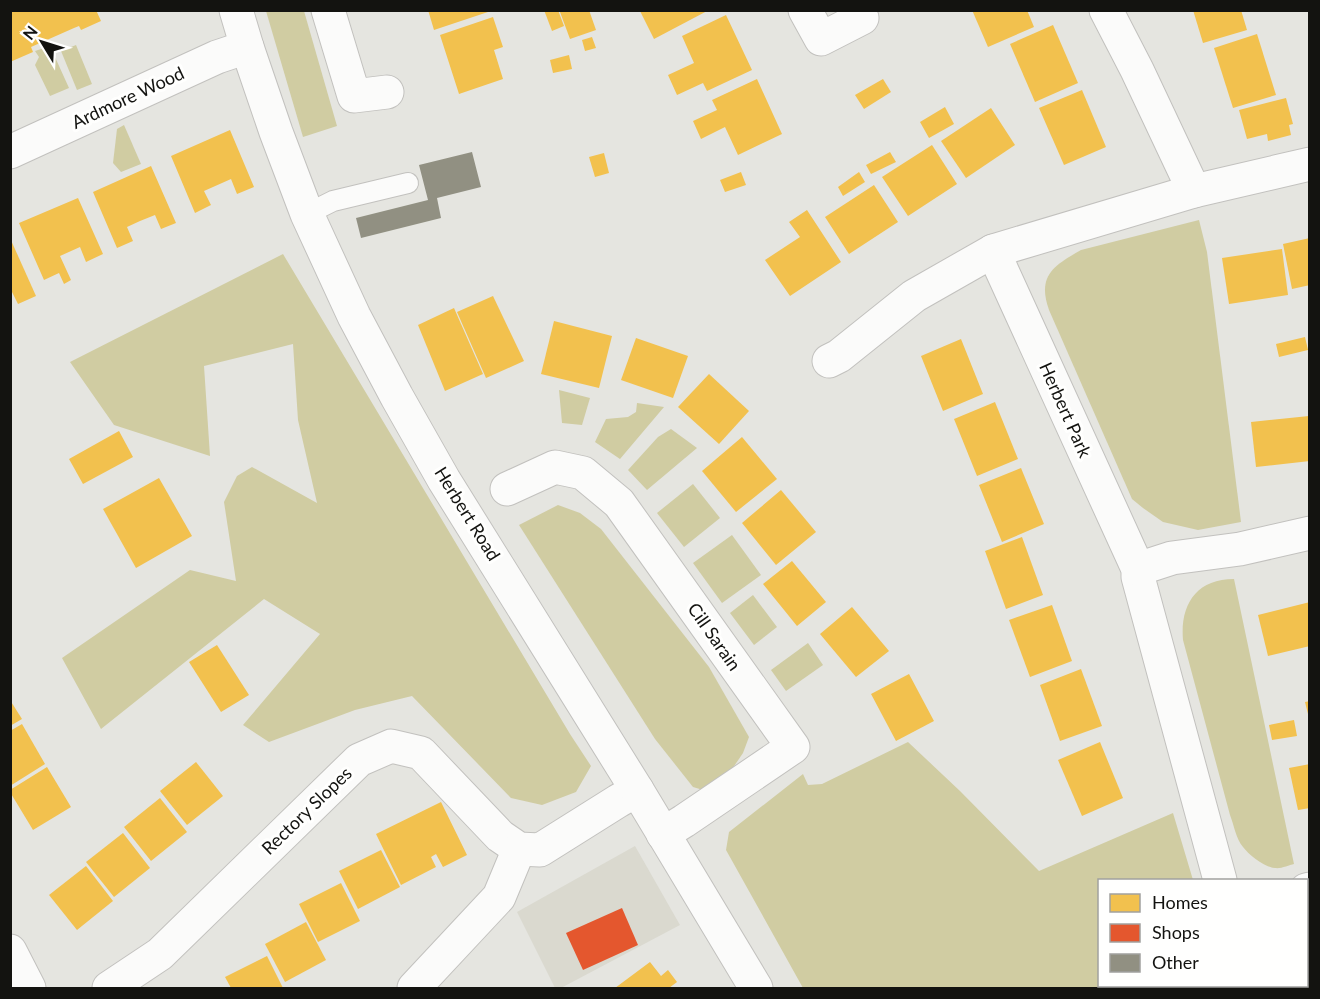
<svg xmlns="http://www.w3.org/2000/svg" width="1320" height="999" font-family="Lato,sans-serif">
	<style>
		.built { fill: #dad9cf }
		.green { fill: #d0cca2 }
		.homes { fill: #f2c14e }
		.shops { fill: #e4572e }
		.building { fill: #919082 }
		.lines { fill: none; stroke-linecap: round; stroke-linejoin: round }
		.service-casing { stroke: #c2c1be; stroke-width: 22 }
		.minor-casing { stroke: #c2c1be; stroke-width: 35 }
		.tertiary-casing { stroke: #c2c1be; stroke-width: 35 }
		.service { stroke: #fbfbfa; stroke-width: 20 }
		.minor { stroke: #fbfbfa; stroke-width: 33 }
		.tertiary { stroke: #fbfbfa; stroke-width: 33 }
		.labels { text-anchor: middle; stroke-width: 6; stroke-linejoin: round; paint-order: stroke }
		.street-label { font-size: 18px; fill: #131310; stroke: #fffffe }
	</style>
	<rect width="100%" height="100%" fill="#e5e5e0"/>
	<polygon class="built" points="635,846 680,925 561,988 555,988 517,912"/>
	<g class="green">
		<polygon points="266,11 304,11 337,126 303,137"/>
		<polygon points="76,45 92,84 77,90 61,51"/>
		<polygon points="50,46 69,88 50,96 35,65 39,57 35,51"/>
		<polygon points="124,125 141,164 121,172 113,163 117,129"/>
		<path d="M1199 220 1207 252 1241 522 1198 530 1163 522 1143 508 1132 499 1049 310C1037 276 1053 266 1081 250Z"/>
		<polygon points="283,254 570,734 591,766 576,792 542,805 511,798 412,696 355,710 269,742 243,725 320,634 264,599 101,729 62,658 190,570 236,581 224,502 237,476 252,467 317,503 298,420 293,344 204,366 210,456 114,425 70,362"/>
		<polygon points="559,390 590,398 582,425 562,423"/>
		<polygon points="637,403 664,407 620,459 595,442 606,419 628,417 636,412"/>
		<polygon points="671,429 697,448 647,490 628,470 658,437"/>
		<polygon points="693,484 720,518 684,547 657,513"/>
		<polygon points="558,505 580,513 601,529 709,667 749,737 743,753 726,778 703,790 693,787 655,739 519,525"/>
		<polygon points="732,535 761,575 722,603 693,563"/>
		<path d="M1234 579 1294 864C1289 865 1281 869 1275 868 1264 867 1249 855 1243 847 1236 839 1234 825 1230 815L1183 640C1180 605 1196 579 1234 579Z"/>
		<polygon points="753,595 777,627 754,645 730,613"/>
		<polygon points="808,643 823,665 786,691 771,670"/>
		<polygon points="908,742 960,791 1039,871 1173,813 1193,880 1100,880 1100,986 1221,986 1222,988 803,988 726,850 729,832 803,774 808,785 822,784"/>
	</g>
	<g class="homes">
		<polygon points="10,10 96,10 101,21 81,30 79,26 74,28 31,47 33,52 10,62"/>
		<polygon points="428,10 491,10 491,11 434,30"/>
		<polygon points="544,10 558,10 564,26 552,31"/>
		<polygon points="564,10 589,10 596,30 570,39 560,12"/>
		<polygon points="641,10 709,10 654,39 640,11"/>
		<polygon points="972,10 1027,10 1034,27 988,47"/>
		<polygon points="1193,10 1241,10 1247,30 1203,43"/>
		<polygon points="726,15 752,70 707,91 703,83 677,95 668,75 694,63 682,36"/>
		<polygon points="493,17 503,47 494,50 503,79 459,94 440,35"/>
		<polygon points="1053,25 1078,83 1035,102 1010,44"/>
		<polygon points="1257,34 1276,95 1233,108 1214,48"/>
		<polygon points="592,37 596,48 585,51 582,40"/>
		<polygon points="569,55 572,69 553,73 550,60"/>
		<polygon points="757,79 782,134 738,155 725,127 701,139 693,121 717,110 712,100"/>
		<polygon points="883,79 891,92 864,109 855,95"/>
		<polygon points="1082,90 1106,147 1064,165 1039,108"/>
		<polygon points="1286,98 1293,124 1289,125 1291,135 1268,141 1267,134 1247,139 1239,110"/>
		<polygon points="945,107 954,124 929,138 920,122"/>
		<polygon points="991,108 1015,145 966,178 941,141"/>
		<polygon points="230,130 254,187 237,194 231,179 204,191 211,205 195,213 171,156"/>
		<polygon points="932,145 957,184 908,216 882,177"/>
		<polygon points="890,152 896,162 871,174 866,165"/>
		<polygon points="604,153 609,173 595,177 589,157"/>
		<polygon points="151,166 176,223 161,229 155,215 140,221 127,227 133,241 117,248 93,192"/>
		<polygon points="741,172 746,185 725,192 720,180"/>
		<polygon points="859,172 865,182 843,196 838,187"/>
		<polygon points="874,185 898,222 849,254 825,217"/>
		<polygon points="78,198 103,254 86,262 80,247 60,256 71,280 64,284 59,273 44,280 19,223"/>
		<polygon points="807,210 841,262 790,296 765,260 800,237 789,222"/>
		<polygon points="10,238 36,296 18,304 10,288"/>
		<polygon points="1310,238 1310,285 1292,289 1283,244"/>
		<polygon points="1282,249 1288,295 1229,304 1222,258"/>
		<polygon points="493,296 524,361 486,378 457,312"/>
		<polygon points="454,308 483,374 445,391 418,325"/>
		<polygon points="554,321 612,336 599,388 541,374"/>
		<polygon points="1305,337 1308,350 1279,357 1276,344"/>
		<polygon points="636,338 688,356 673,398 621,380"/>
		<polygon points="961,339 983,394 943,411 921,356"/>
		<polygon points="709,374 749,411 719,444 678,407"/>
		<polygon points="995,402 1018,459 977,476 954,419"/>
		<polygon points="1309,416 1310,461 1256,467 1251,422"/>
		<polygon points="119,431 133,457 83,484 69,459"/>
		<polygon points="742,437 777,479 736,512 702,471"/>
		<polygon points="1021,468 1044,524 1002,542 979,485"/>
		<polygon points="159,478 192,536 136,568 103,509"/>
		<polygon points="781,490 816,532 776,565 742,523"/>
		<polygon points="1022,537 1043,595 1006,609 985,551"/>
		<polygon points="792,561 826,602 797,626 763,584"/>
		<polygon points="1310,602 1310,646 1268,656 1258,615"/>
		<polygon points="1052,605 1072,661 1030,677 1009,620"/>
		<polygon points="852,607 889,651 856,677 820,634"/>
		<polygon points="217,645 249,695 221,712 189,662"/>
		<polygon points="1081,669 1102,726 1060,741 1040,685"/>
		<polygon points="909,674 934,721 896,741 871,694"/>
		<polygon points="10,700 22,719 10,726"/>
		<polygon points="1310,701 1310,718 1309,718 1305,702"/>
		<polygon points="1294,720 1297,736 1272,740 1269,725"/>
		<polygon points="22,724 45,764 10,786 10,731"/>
		<polygon points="1100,742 1123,798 1082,816 1058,760"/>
		<polygon points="196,762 223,796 187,825 160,791"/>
		<polygon points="1310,764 1310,808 1298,810 1289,768"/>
		<polygon points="47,767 71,807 33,830 10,792 10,790"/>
		<polygon points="160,798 187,832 151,861 124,827"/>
		<polygon points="441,802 467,855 443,867 436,854 431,857 436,867 401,885 376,834"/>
		<polygon points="123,833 150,868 114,897 86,862"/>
		<polygon points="381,850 400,887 358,909 339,871"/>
		<polygon points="86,866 113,901 77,930 49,895"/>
		<polygon points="341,883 360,921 318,942 299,904"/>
		<polygon points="306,922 326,960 285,982 265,944"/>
		<polygon points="267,956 283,988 231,988 225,977"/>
		<polygon points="650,962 661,976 668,970 677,982 669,988 615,988"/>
	</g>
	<polygon class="shops" points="622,908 638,945 583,970 566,933"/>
	<polygon class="building" points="472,152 481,187 437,198 441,218 361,238 356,218 428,200 419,165"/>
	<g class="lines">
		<g class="service-casing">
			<polyline id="service" points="307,214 333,201 408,183"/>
		</g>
		<g class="minor-casing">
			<g id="minor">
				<polyline points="328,10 354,96 387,92"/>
				<polyline points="805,10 821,39 862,18"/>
				<polyline points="1106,10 1137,70 1194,191"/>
				<polyline points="10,152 217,57 247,47"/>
				<polyline points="993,251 1138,569 1138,577 1220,880"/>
				<polyline points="829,361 839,356 914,296 993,251 1194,191 1310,164"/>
				<polyline points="507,489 555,467 583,473 619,503 793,747 684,821 663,834"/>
				<polyline points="1138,569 1172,558 1240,549 1310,533"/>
				<polyline points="1306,890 1310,889"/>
				<polyline points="10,951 29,988"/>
				<polyline points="1249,986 1250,988"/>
				<polyline points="109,988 160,954 359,760 391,746 421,753 500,836 519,849 540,850 618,801 637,790"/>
				<polyline points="414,988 499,897 519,849"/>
			</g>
		</g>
		<g class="tertiary-casing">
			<polyline id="tertiary" points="236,10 247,47 276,132 307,214 354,316 397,397 444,480 637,790 756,988"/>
		</g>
		<use href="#service" class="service"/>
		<use href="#minor" class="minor"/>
		<use href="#tertiary" class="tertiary"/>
	</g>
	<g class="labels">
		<g class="street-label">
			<text transform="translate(128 98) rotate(-25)" y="6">Ardmore Wood</text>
			<text transform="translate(1065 410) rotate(66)" y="6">Herbert Park</text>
			<text transform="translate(467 514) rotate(58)" y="6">Herbert Road</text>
			<text transform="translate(714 637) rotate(55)" y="6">Cill Sarain</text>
			<text transform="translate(307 811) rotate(-44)" y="6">Rectory Slopes</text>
		</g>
	</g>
	<rect width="1320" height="999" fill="none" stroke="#131310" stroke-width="24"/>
	<rect x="1098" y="879" width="210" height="108" fill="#fffffe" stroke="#a1a19f" stroke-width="1.5"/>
	<rect x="1110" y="894" width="30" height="18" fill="#f2c14e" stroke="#a1a19f" stroke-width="1.5"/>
	<text x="1152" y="909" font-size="18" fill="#131310">Homes</text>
	<rect x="1110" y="924" width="30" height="18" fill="#e4572e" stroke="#a1a19f" stroke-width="1.5"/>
	<text x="1152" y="939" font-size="18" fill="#131310">Shops</text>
	<rect x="1110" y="954" width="30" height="18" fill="#919082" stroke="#a1a19f" stroke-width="1.5"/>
	<text x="1152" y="969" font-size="18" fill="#131310">Other</text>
	<g transform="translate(42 42) rotate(308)" stroke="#fffffe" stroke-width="4.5" paint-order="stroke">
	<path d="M0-4.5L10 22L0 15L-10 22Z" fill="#131310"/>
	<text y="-9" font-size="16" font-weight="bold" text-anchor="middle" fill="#131310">N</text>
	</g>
</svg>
